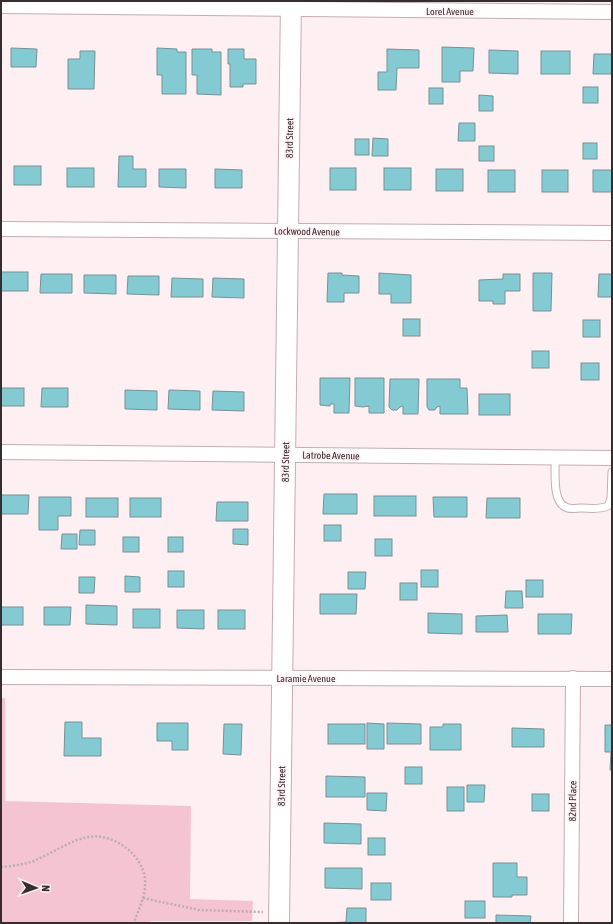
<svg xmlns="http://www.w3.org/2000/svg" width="613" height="924" font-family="'Asap Condensed',sans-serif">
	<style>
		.green { fill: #f4c4d2 }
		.building { fill: #83cad2; stroke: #789194 }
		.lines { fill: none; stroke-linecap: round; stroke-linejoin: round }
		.lane-casing { stroke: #c4adb3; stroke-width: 9 }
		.street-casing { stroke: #c4adb3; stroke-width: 16 }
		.secondary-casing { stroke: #c4adb3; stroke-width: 22 }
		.path { stroke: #bbaeb2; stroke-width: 2.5; stroke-dasharray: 2 2; stroke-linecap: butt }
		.lane { stroke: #fff; stroke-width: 7 }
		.street { stroke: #fff; stroke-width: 14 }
		.secondary { stroke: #fff; stroke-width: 20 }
		.labels { text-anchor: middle; stroke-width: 3; stroke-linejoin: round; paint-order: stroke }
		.street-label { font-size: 10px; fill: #362d2f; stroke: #feeff3 }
	</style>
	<rect width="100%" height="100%" fill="#feeff3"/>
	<polygon class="green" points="1,698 5,698 5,801 191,806 190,899 253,901 252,921 151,921 150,923 1,923"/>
	<g class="building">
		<polygon points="442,47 474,48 473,71 460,71 460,82 442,82"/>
		<polygon points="11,48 37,49 36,67 11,67"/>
		<polygon points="157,48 177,49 177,52 186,52 186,94 162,94 162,75 157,75"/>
		<polygon points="192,49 212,49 212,52 221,52 221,95 197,94 197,75 192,75"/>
		<polygon points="228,49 244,49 244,59 256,59 256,84 243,84 243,87 230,87 230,64 228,64"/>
		<polygon points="387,49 419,50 419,68 397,68 396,90 378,90 378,72 387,72"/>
		<polygon points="489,50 518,51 518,74 489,73"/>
		<polygon points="80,51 95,51 94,89 68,89 68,59 80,59"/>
		<rect x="541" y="51" width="29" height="23"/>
		<polygon points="594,54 612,54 612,74 593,74"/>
		<rect x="583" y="87" width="15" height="16"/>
		<rect x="429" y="88" width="14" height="16"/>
		<polygon points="479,95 493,96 493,111 479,111"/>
		<polygon points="459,123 475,123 475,141 458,141"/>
		<polygon points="373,138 388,139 388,156 372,156"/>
		<rect x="355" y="139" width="14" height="16"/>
		<rect x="583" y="143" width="14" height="16"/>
		<rect x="479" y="146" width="15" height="15"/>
		<polygon points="119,156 133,156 133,169 146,169 146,187 118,187"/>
		<rect x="14" y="166" width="27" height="19"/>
		<rect x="67" y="168" width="27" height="19"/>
		<rect x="330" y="168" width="26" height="22"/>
		<rect x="384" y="168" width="27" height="22"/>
		<polygon points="159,169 186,169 186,188 159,187"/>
		<polygon points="215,169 242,170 242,188 215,188"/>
		<rect x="436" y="169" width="27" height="22"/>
		<rect x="488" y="170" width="27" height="22"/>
		<rect x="542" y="170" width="26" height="22"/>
		<rect x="593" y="170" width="19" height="22"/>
		<rect x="1" y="272" width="27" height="19"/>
		<polygon points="328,273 342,273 342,275 359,276 359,293 344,293 344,302 327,302"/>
		<polygon points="379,273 411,275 411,303 391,303 391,294 379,294"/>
		<polygon points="533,273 552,273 551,311 533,311"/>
		<polygon points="41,274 72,274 72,293 40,293"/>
		<polygon points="503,274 520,274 520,291 505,291 505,304 493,304 493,301 479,301 479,280 503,279"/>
		<polygon points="599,274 612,274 612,297 598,297"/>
		<polygon points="84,275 116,275 116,294 84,293"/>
		<polygon points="128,276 159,276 159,295 127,294"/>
		<polygon points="172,278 203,279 203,297 171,297"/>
		<polygon points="213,278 244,279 244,298 212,297"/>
		<rect x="403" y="319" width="17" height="17"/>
		<rect x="583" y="320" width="17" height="17"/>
		<rect x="532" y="351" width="17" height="17"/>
		<rect x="581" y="363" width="18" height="17"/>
		<polygon points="320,378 350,378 349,413 334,413 334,404 330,404 330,406 320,405"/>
		<polygon points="355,378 384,378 384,413 369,413 369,406 363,407 355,406"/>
		<polygon points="390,379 419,379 418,414 403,414 403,406 400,407 397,410 392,410 389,407"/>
		<polygon points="427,379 460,379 460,388 467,388 468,414 440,414 440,406 437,407 435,410 429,410 427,407"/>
		<rect x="1" y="388" width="23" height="18"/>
		<polygon points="42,388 68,388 68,407 41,407"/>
		<polygon points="125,390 157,391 157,410 125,409"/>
		<polygon points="169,390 200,391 200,410 168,409"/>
		<polygon points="213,391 244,392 244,411 212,410"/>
		<rect x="479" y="394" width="31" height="21"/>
		<polygon points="324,494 357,494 357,514 323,514"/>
		<polygon points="1,495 29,495 28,514 1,514"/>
		<rect x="374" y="496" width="42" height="20"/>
		<polygon points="39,497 71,497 71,516 58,516 58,530 39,530"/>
		<polygon points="433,497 467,497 467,517 434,517"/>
		<rect x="86" y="498" width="32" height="19"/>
		<rect x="130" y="498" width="31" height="19"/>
		<polygon points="487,498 520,498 520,518 486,518"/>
		<polygon points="217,502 248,502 248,521 216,521"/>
		<rect x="324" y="525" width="17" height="16"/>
		<polygon points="233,529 248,529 248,545 233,544"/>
		<polygon points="80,530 95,530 95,545 79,545"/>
		<polygon points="62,534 77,534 77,549 61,549"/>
		<rect x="123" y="537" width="16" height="15"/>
		<rect x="168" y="537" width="15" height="15"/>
		<rect x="375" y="539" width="17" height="17"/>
		<rect x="421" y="570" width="17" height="17"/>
		<rect x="168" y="571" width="16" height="16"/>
		<polygon points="348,572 366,572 365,589 348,589"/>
		<polygon points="125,576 140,577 140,592 125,592"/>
		<polygon points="79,577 95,577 94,593 79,593"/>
		<rect x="526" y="580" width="17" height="17"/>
		<rect x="400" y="583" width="17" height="17"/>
		<polygon points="506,591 522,591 523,608 505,608"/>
		<polygon points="320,594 357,594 356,614 320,614"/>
		<polygon points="86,605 117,606 117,625 86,624"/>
		<rect x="1" y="607" width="22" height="18"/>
		<polygon points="44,607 71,607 70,625 44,625"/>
		<rect x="133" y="609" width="27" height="19"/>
		<polygon points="177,610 204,610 204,629 177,628"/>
		<rect x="218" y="610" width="27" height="19"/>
		<polygon points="428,613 462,614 462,634 428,633"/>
		<polygon points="538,614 572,614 571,634 538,634"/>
		<polygon points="507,615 508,632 476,632 476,616"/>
		<polygon points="65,722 82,722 82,738 101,738 101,756 64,756"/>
		<polygon points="157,723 188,723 188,750 172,750 172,741 157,741"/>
		<polygon points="367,723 384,724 384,749 367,749"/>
		<polygon points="387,723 421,724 421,744 387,744"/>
		<polygon points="224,724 242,724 241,755 223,754"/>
		<rect x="328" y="724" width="37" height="20"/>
		<polygon points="443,724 461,724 461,750 430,750 430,727 443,727"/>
		<polygon points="605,725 612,725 612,770 610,770 611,752 605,752"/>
		<polygon points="512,728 544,729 544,747 512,747"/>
		<rect x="405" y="767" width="17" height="17"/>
		<polygon points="326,776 365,777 365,797 326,797"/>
		<polygon points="467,785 485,785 484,802 467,802"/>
		<rect x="447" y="787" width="17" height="24"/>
		<polygon points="367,793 387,793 386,811 367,810"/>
		<rect x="532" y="794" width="17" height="17"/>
		<polygon points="324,823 361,824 361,844 324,843"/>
		<rect x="368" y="838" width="17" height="17"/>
		<polygon points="493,863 517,863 517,877 527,877 527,895 512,895 512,897 493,897"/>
		<polygon points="325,868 362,868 362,889 325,888"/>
		<rect x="371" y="883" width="20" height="17"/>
		<rect x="465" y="901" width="20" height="17"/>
		<polygon points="347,908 366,908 366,923 325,923 346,922"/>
		<polygon points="496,915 531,916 530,923 496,923"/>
	</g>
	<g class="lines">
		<g class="lane-casing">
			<path id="lane" d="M555 457C556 471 551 504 568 508 572 509 577 508 581 508 590 508 599 510 608 506L611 499 612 472"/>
		</g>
		<g class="street-casing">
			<g id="street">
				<polyline points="1,6 612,12"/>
				<polyline points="1,229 612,233"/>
				<polyline points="1,452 612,458"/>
				<polyline points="1,677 612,679"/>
				<polyline points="571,923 573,678"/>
			</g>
		</g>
		<g class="secondary-casing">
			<polyline id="secondary" points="279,923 291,1"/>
		</g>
		<g class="path">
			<path d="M1 867C11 866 21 865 31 862 50 855 68 841 88 837 114 832 147 857 145 885 145 898 138 910 134 923"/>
			<polyline points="143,898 199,910 263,912"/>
		</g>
		<use href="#lane" class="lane"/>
		<use href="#street" class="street"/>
		<use href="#secondary" class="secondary"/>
	</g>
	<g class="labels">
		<g class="street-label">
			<text x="450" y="15">Lorel Avenue</text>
			<text transform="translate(289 138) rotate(-89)" y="4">83rd Street</text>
			<text transform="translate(307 231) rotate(1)" y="4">Lockwood Avenue</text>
			<text transform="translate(331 455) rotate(1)" y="4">Latrobe Avenue</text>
			<text transform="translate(285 462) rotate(-89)" y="4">83rd Street</text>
			<text x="306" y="682">Laramie Avenue</text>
			<text transform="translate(281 786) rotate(-89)" y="4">83rd Street</text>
			<text transform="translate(572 801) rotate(-89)" y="4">82nd Place</text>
		</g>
	</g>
	<rect width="613" height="924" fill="none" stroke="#362d2f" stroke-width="4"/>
	<g transform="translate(36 888) rotate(92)" stroke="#feeff3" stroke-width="3" paint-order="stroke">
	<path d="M0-3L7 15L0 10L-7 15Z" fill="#362d2f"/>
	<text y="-6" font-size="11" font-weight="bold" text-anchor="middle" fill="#362d2f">N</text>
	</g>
</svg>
